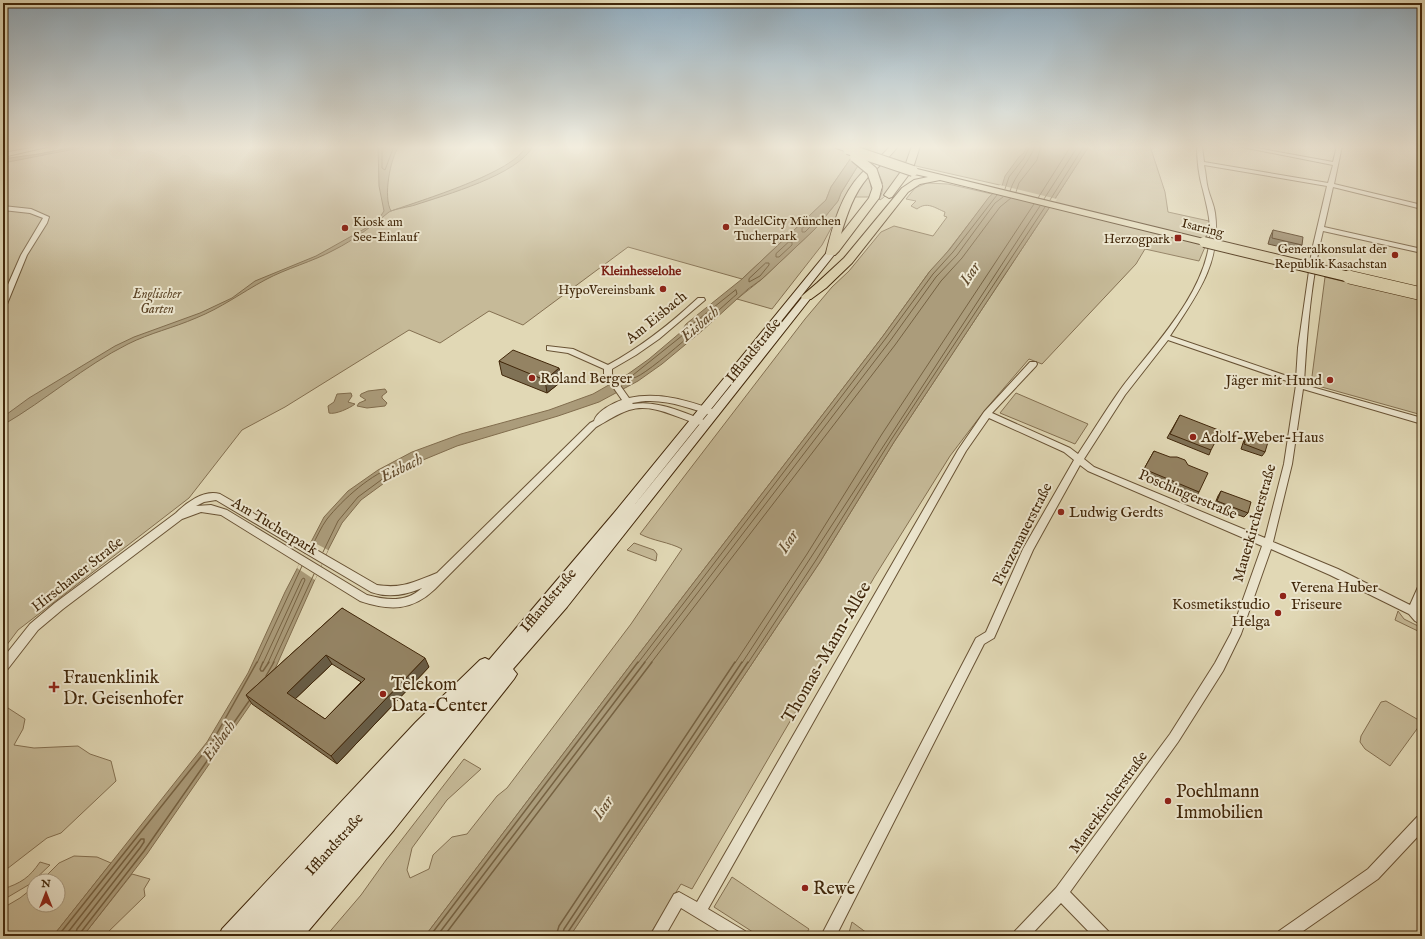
<svg xmlns="http://www.w3.org/2000/svg" width="1425" height="939" font-family="'IM FELL English',serif">
	<style>
		.green { fill: #c6ba98; stroke: #847051 }
		.water { fill: #ab9c7b; stroke: #816d4e }
		.pier { fill: #e1d8b5 }
		.lines { fill: none; stroke-linecap: round; stroke-linejoin: round }
		.shore-far1 { stroke: #766242; stroke-width: 1 }
		.shore { stroke: #766242; stroke-width: 1.5 }
		.minor-casing { stroke: #695335; stroke-width: 2 }
		.secondary-casing { stroke: #41270a; stroke-width: 2 }
		.trunk-casing { stroke: #41270a; stroke-width: 2 }
		.minor { fill: #ece6cf; fill-rule: evenodd }
		.secondary { fill: #ece6cf; fill-rule: evenodd }
		.trunk { fill: #e1d8b5; fill-rule: evenodd }
		.trunk-bridge-far1-casing { stroke: #41270a; stroke-width: 12; stroke-linecap: butt }
		.trunk-bridge-casing { stroke: #41270a; stroke-width: 14; stroke-linecap: butt }
		.trunk-bridge-far1 { stroke: #e1d8b5; stroke-width: 10 }
		.trunk-bridge { stroke: #e1d8b5; stroke-width: 13 }
		.wall { fill: #7f7155; stroke: #41270a; fill-rule: evenodd }
		.shaded-wall { fill: #685c45; stroke: #41270a }
		.building { fill: #948363; stroke: #41270a; fill-rule: evenodd }
		.poi-dot { fill: #8f2418; stroke: #ece6cf; stroke-width: 1.5 }
		.labels { text-anchor: middle; stroke-width: 4; stroke-linejoin: round; paint-order: stroke }
		.far-poi-label { font-size: 13px; fill: #41270a; stroke: #ece6cf; text-anchor: end }
		.far-street-label { font-size: 13px; fill: #41270a; stroke: #ece6cf }
		.far-neighbourhood-label { font-size: 13px; font-weight: bold; fill: #7a1f14; stroke: #ece6cf }
		.far-park-label { font-size: 13px; font-style: italic; fill: #5c4426; stroke: #ece6cf }
		.street-label { font-size: 15px; fill: #41270a; stroke: #ece6cf }
		.poi-label { font-size: 15px; fill: #41270a; stroke: #ece6cf; text-anchor: start }
		.water-label { font-size: 16px; font-style: italic; fill: #614a2c; stroke: #ece6cf }
		.near-street-label { font-size: 18px; fill: #41270a; stroke: #ece6cf }
		.near-poi-label { font-size: 18px; fill: #41270a; stroke: #ece6cf; text-anchor: start }
	</style>
	<rect width="100%" height="100%" fill="#e1d8b5"/>
	<filter id="stains"><feTurbulence type="fractalNoise" baseFrequency=".005" numOctaves="4"/><feColorMatrix values="0 0 0 0 .2 0 0 0 0 .09 0 0 0 0 .02 0 0 0 .5 -.17"/></filter>
	<radialGradient id="worn" r=".72"><stop offset=".6" stop-color="#630" stop-opacity="0"/><stop offset="1" stop-color="#630" stop-opacity=".3"/></radialGradient>
	<g class="green">
		<polygon points="80,146 1033,146 1004,186 916,166 882,155 851,158 831,187 826,200 742,279 628,247 523,325 489,311 440,343 409,330 285,407 242,430 189,498 18,630 3,650 3,159 39,154"/>
		<polygon points="1089,146 1150,146 1165,192 1168,212 1209,221 1205,247 1199,261 1145,249 1136,264 1042,364 1029,359 985,410 950,456 875,576 692,889 681,884 649,936 570,936 820,562 894,442 1049,208"/>
		<polygon points="859,164 869,177 872,192 869,197 848,197 822,245 772,309 737,299 762,279 815,229 838,201 841,193"/>
		<path d="M881 165 901 172C896 180 889 195 880 200L879 199C886 187 882 180 876 169Z"/>
		<path d="M927 183 948 184 992 194 941 260 930 271 883 336 632 663 425 936H326L361 895 386 860 464 759 481 769 447 800 412 848 407 870 410 878 429 869 433 855 452 837 467 834 497 796 507 788 631 624 682 549C669 542 653 541 640 534L805 319 832 287 849 271 881 232 894 226 933 236 947 217 944 216 945 212C935 208 927 201 917 209L911 206 916 201 906 199 915 188Z"/>
		<polygon points="1325,277 1422,300 1422,415 1311,384"/>
		<polygon points="1016,393 1088,424 1075,444 1000,413"/>
		<polygon points="634,543 654,550 657,554 656,561 627,550"/>
		<polygon points="1398,611 1404,619 1422,628 1422,633 1395,620"/>
		<polygon points="1386,701 1422,722 1390,766 1365,749 1360,742 1361,736 1381,702"/>
		<polygon points="3,708 8,708 25,719 23,729 14,745 34,748 78,746 90,754 111,761 116,781 61,833 47,838 3,872"/>
		<polygon points="74,856 97,857 111,863 53,936 3,936 3,908 20,898 34,887 34,905 58,905 58,881 41,881 59,863"/>
		<path d="M40 862 50 865 30 884 3 900V889C21 883 29 878 40 862Z"/>
		<polygon points="132,874 150,879 144,889 145,896 104,936 83,936"/>
		<polygon points="732,877 809,929 805,936 759,936 714,907"/>
		<polygon points="852,922 871,936 848,936"/>
	</g>
	<g class="water">
		<polygon points="80,146 90,146 3,163 3,159 39,154"/>
		<path d="M378 146H399C390 159 383 197 391 211 419 201 516 172 526 146H533C518 175 445 195 415 205 409 207 394 209 389 212 372 226 354 240 334 250 312 262 287 268 265 280 241 293 221 308 196 318 173 328 150 333 128 344 84 366 46 400 3 425V417L29 398 115 346 134 337 200 313 232 298 255 281 316 256 366 228 380 217 384 211 379 186Z"/>
		<polygon points="856,146 873,146 867,151 841,193 838,201 815,229 762,279 748,289 703,330 662,364 638,381 599,402 558,416 457,446 406,467 361,500 342,523 328,550 275,669 147,854 83,936 53,936 207,742 248,673 285,592 324,517 348,491 378,470 412,452 461,434 549,410 593,394 628,374 649,359 681,332 686,324 742,279 826,200 831,187 851,158"/>
		<polygon points="1027,146 1089,146 1049,208 894,442 820,562 570,936 425,936 632,663 883,336 930,271 950,249 989,197 1002,186 1005,176 1019,157 1024,153"/>
		<polygon points="385,389 387,392 382,396 382,398 387,403 385,406 367,408 357,406 359,403 366,400 360,396 361,394 368,391"/>
		<path d="M351 393 352 396 348 402 355 404C350 408 335 415 329 413L328 406 334 402 337 394Z"/>
	</g>
	<g class="pier">
		<polygon points="1000,185 1057,199 1052,208 990,193"/>
		<polygon points="311,541 328,550 315,580 297,568"/>
	</g>
	<g class="lines">
		<g class="shore-far1">
			<polyline points="382,146 382,168 385,170 394,146"/>
			<polyline points="1005,189 1009,177 1024,158 1030,146"/>
			<path d="M1010 191C1015 174 1029 163 1035 146"/>
			<polyline points="1016,192 1019,183 1037,160 1041,146"/>
			<polyline points="1038,198 1071,146"/>
			<polyline points="1044,199 1078,146"/>
			<polyline points="1050,200 1084,146"/>
			<polygon points="812,219 815,219 815,222 805,232 802,232 802,229"/>
			<polygon points="789,242 792,242 792,245 779,257 776,257 776,254"/>
			<polygon points="766,263 769,263 769,265 760,276 749,282 749,279"/>
			<path d="M736 290 737 294C723 306 645 378 633 378V375L683 335 689 327Z"/>
			<path d="M312 546C317 537 321 527 327 519 343 499 372 473 396 466V469L358 497 338 521 323 552"/>
			<polyline points="257,663 302,566"/>
			<polyline points="263,663 302,579 304,578 305,580 268,663"/>
			<polyline points="273,663 314,574"/>
			<polyline points="638,663 886,338 933,274 953,252 997,195"/>
			<polyline points="644,663 890,341 936,277 957,255 995,203 1003,197"/>
			<polyline points="651,663 895,345 941,281 962,258 1000,207 1011,198"/>
			<polyline points="735,663 807,554 882,434 1034,204"/>
			<polyline points="742,663 1040,206"/>
			<polyline points="748,663 816,560 891,440 1045,207"/>
		</g>
		<g class="shore">
			<polyline points="263,662 260,669 261,671 263,671 269,662"/>
			<polyline points="266,676 274,662"/>
			<polyline points="58,936 211,744 257,662"/>
			<polyline points="65,936 141,839 144,839 144,842 140,848 77,929 75,936"/>
			<polyline points="80,936 81,932 144,851 249,701"/>
			<polyline points="430,936 638,662"/>
			<polyline points="437,936 645,662"/>
			<polyline points="444,936 652,662"/>
			<polyline points="556,936 559,926 735,662"/>
			<polyline points="562,936 564,929 742,662"/>
			<polyline points="567,936 568,932 748,662"/>
		</g>
		<g class="minor-casing">
			<g id="minor">
				<polygon points="42,146 51,146 3,157 3,153"/>
				<path d="M1197 146H1202L1204 162 1328 183 1333 165 1237 146H1246L1333 162 1337 146H1342L1334 184 1422 205V209L1333 187 1324 227 1422 249V253L1323 231C1311 280 1307 332 1304 383L1312 387 1422 418V424L1303 389 1292 464 1273 542 1338 569 1410 605 1418 587 1422 586V602L1419 610 1422 614V625L1415 621 1409 614 1330 575 1271 549 1241 634 1223 671 1178 742 1070 892 1108 931 1110 936H1093L1061 903 1030 936H1013L1015 931 1056 888 1170 734 1215 663 1231 633 1262 546 1088 471 1080 465 1033 550 994 638 984 644 836 936H821L976 638 986 632 1023 549 1074 460 1064 452 989 418 966 451 708 909 745 931 747 936H727L681 908 665 936H650L674 894 679 892 697 902 958 450 984 412 1030 362H1036L1037 364 1036 366 992 413 1070 448 1078 454C1092 433 1105 411 1120 390 1152 347 1205 295 1210 238 1211 221 1207 207 1203 190 1199 177 1197 160 1197 146ZM1204 165 1327 186 1312 250 1298 348 1296 379 1170 336C1196 296 1222 263 1215 213 1214 205 1210 197 1208 189 1206 182 1206 173 1204 165ZM1168 340 1287 381 1296 385 1284 464 1265 538 1094 467 1084 459 1125 395Z"/>
				<polygon points="3,206 31,209 49,217 47,223 27,255 7,304 3,306 3,296 21,255 43,218 30,213 3,210"/>
				<path d="M698 298H704L705 300 659 339 636 355 612 369V374L629 398C659 391 689 401 718 411L719 413 718 415 715 416C688 408 661 396 632 403L633 404C657 400 682 412 704 420L705 422 701 425C679 419 653 402 629 410 617 414 607 421 596 427L435 589C412 611 390 611 360 601L221 515 201 512 182 519 63 609 38 630 7 670 3 671V658L30 624 55 603 176 513C186 503 204 489 220 494L377 585C402 589 414 582 437 573L590 423 594 421C597 411 613 403 622 400L604 374V369L568 353 547 350V346L573 349 608 365C641 347 670 324 698 298ZM216 500 371 592C388 598 406 595 422 588 406 603 386 600 367 595L227 510 211 505 196 506 204 502Z"/>
				<polygon points="1422,815 1422,832 1378,879 1296,936 1277,936 1279,931 1368,869 1417,817"/>
			</g>
		</g>
		<g class="secondary-casing">
			<polygon id="secondary" points="831,250 834,251 835,253 834,255 632,508 804,295 810,295 812,297 810,299 567,607 513,669 517,674 514,679 394,830 304,936 282,936 283,934 282,936 219,936 222,929 416,722 480,660 485,658 489,660 614,513 828,251"/>
		</g>
		<g class="trunk-casing">
			<g id="trunk">
				<polygon points="835,146 846,146 852,149 848,152 836,148"/>
				<path d="M890 146H898C890 158 878 166 868 177 854 193 847 214 841 234L869 198 874 184H880L882 186 879 198 839 251 835 255H827L826 253C833 225 841 195 861 174 870 164 882 157 890 146Z"/>
				<polygon points="912,146 920,146 913,168 1208,240 1209,242 1204,245 940,180 920,184 908,192 852,263 826,288 811,299 803,299 801,297 803,295 817,283 844,258 902,188 914,180 928,177 910,173 892,197 889,198 884,195 905,166"/>
			</g>
		</g>
		<use href="#minor" class="minor"/>
		<use href="#secondary" class="secondary"/>
		<use href="#trunk" class="trunk"/>
		<g class="trunk-bridge-far1-casing">
			<g id="trunk-bridge-far1">
				<polyline points="848,149 913,171"/>
				<polyline points="855,157 872,171 877,186"/>
				<polyline points="1204,242 1354,278"/>
			</g>
		</g>
		<g class="trunk-bridge-casing">
			<polyline id="trunk-bridge" points="1349,277 1422,294"/>
		</g>
		<use href="#trunk-bridge-far1" class="trunk-bridge-far1"/>
		<use href="#trunk-bridge" class="trunk-bridge"/>
	</g>
	<g class="wall">
		<polygon points="1273,230 1302,245 1298,251 1268,244 1270,237"/>
		<polygon points="499,361 562,381 547,393 502,375"/>
		<polygon points="1180,415 1211,450 1209,455 1167,438"/>
		<polygon points="1247,435 1265,452 1262,456 1241,449 1244,440"/>
		<polygon points="1154,451 1199,492 1195,499 1140,476"/>
		<polygon points="1221,491 1248,513 1244,517 1214,506 1218,496"/>
		<path d="M342 608 429 667 337 764 252 704 246 695ZM332 664 361 682 325 719 295 699Z"/>
	</g>
	<g class="shaded-wall">
		<polygon points="559,368 562,381 547,393 545,380"/>
		<polygon points="326,655 332,664 293,701 287,693"/>
		<polygon points="425,658 429,667 337,764 331,756"/>
	</g>
	<g class="building">
		<polygon points="1273,230 1303,237 1302,245 1272,238"/>
		<polygon points="513,350 559,368 545,380 499,361"/>
		<polygon points="1180,415 1221,431 1211,450 1170,434"/>
		<polygon points="1247,435 1268,442 1265,452 1244,444"/>
		<polygon points="1154,451 1170,457 1177,457 1185,460 1188,465 1208,473 1199,492 1144,469"/>
		<polygon points="1221,491 1251,502 1248,513 1217,501"/>
		<path d="M342 608 425 658 331 756 246 695ZM326 655 365 679 325 719 287 693Z"/>
	</g>
	<linearGradient id="sky" x2="0" y2="1"><stop stop-color="#8faabc"/><stop offset="0.53" stop-color="#f2edde"/><stop offset="1" stop-color="#f2edde" stop-opacity="0"/></linearGradient>
	<rect width="1425" height="277" fill="url(#sky)"/>
	<g class="poi-dot">
		<circle cx="726" cy="227" r="4"/>
		<circle cx="345" cy="228" r="4"/>
		<rect x="1174" y="234" width="8" height="8" rx="2"/>
		<circle cx="1395" cy="255" r="4"/>
		<circle cx="663" cy="289" r="4"/>
		<circle cx="532" cy="378" r="4"/>
		<circle cx="1330" cy="380" r="4"/>
		<circle cx="1193" cy="437" r="4"/>
		<circle cx="1061" cy="512" r="4"/>
		<circle cx="1283" cy="596" r="4"/>
		<circle cx="1278" cy="613" r="4"/>
		<path d="M52 681h4v4h4v4h-4v4h-4v-4h-4v-4h4z"/>
		<circle cx="383" cy="694" r="4"/>
		<circle cx="1168" cy="801" r="4"/>
		<circle cx="805" cy="888" r="4"/>
	</g>
	<g class="labels">
		<g class="far-poi-label">
			<text x="734" y="225" text-anchor="start">PadelCity München<tspan x="734" dy="15">Tucherpark</tspan></text>
			<text x="353" y="226" text-anchor="start">Kiosk am<tspan x="353" dy="15">See-Einlauf</tspan></text>
			<text x="1170" y="243">Herzogpark</text>
			<text x="1387" y="253">Generalkonsulat der<tspan x="1387" dy="15">Republik Kasachstan</tspan></text>
			<text x="655" y="294">HypoVereinsbank</text>
		</g>
		<g class="far-street-label">
			<text transform="translate(1203 227) rotate(14)" y="5">Isarring</text>
		</g>
		<g class="far-neighbourhood-label">
			<text x="641" y="275">Kleinhesselohe</text>
		</g>
		<g class="far-park-label">
			<text x="157" y="298">Englischer<tspan x="157" dy="15">Garten</tspan></text>
		</g>
		<g class="street-label">
			<text transform="translate(656 317) rotate(-39)" y="5">Am Eisbach</text>
			<text transform="translate(753 350) rotate(-51)" y="5">Ifflandstraße</text>
			<text transform="translate(1188 494) rotate(23)" y="5">Poschingerstraße</text>
			<text transform="translate(1254 523) rotate(-74)" y="5">Mauerkircherstraße</text>
			<text transform="translate(275 526) rotate(31)" y="5">Am Tucherpark</text>
			<text transform="translate(1022 534) rotate(-63)" y="5">Pienzenauerstraße</text>
			<text transform="translate(77 574) rotate(-38)" y="5">Hirschauer Straße</text>
			<text transform="translate(548 600) rotate(-50)" y="5">Ifflandstraße</text>
			<text transform="translate(1108 802) rotate(-54)" y="5">Mauerkircherstraße</text>
			<text transform="translate(334 844) rotate(-48)" y="5">Ifflandstraße</text>
		</g>
		<g class="poi-label">
			<text x="540" y="383">Roland Berger</text>
			<text x="1322" y="385" text-anchor="end">Jäger mit Hund</text>
			<text x="1201" y="442">Adolf-Weber-Haus</text>
			<text x="1069" y="517">Ludwig Gerdts</text>
			<text x="1291" y="592">Verena Huber<tspan x="1291" dy="17">Friseure</tspan></text>
			<text x="1270" y="609" text-anchor="end">Kosmetikstudio<tspan x="1270" dy="17">Helga</tspan></text>
		</g>
		<g class="water-label">
			<text transform="translate(969 273) rotate(-56)" y="6">Isar</text>
			<text transform="translate(699 323) rotate(-41)" y="6">Eisbach</text>
			<text transform="translate(401 467) rotate(-26)" y="6">Eisbach</text>
			<text transform="translate(787 541) rotate(-56)" y="6">Isar</text>
			<text transform="translate(218 740) rotate(-55)" y="6">Eisbach</text>
			<text transform="translate(602 807) rotate(-55)" y="6">Isar</text>
		</g>
		<g class="near-street-label">
			<text transform="translate(826 652) rotate(-60)" y="6">Thomas-Mann-Allee</text>
		</g>
		<g class="near-poi-label">
			<text x="63" y="683">Frauenklinik<tspan x="63" dy="21">Dr. Geisenhofer</tspan></text>
			<text x="391" y="690">Telekom<tspan x="391" dy="21">Data-Center</tspan></text>
			<text x="1176" y="797">Poehlmann<tspan x="1176" dy="21">Immobilien</tspan></text>
			<text x="813" y="894">Rewe</text>
		</g>
	</g>
	<rect width="1425" height="939" fill="none" stroke="#e1d8b5" stroke-width="16"/>
	<rect x="4" y="4" width="1417" height="931" fill="none" stroke="#41270a" stroke-width="2"/>
	<rect x="8" y="8" width="1409" height="923" fill="none" stroke="#41270a"/>
	<g transform="translate(46 893)"><circle r="19" fill="#ece6cf" stroke="#a89a80"/>
	<path d="M0-3L7 15L0 10L-7 15Z" fill="#8f2418"/>
	<text y="-6" font-size="11" font-weight="bold" text-anchor="middle" fill="#41270a">N</text>
	</g>
	<rect width="100%" height="100%" filter="url(#stains)"/>
	<rect width="100%" height="100%" fill="url(#worn)"/>
</svg>
